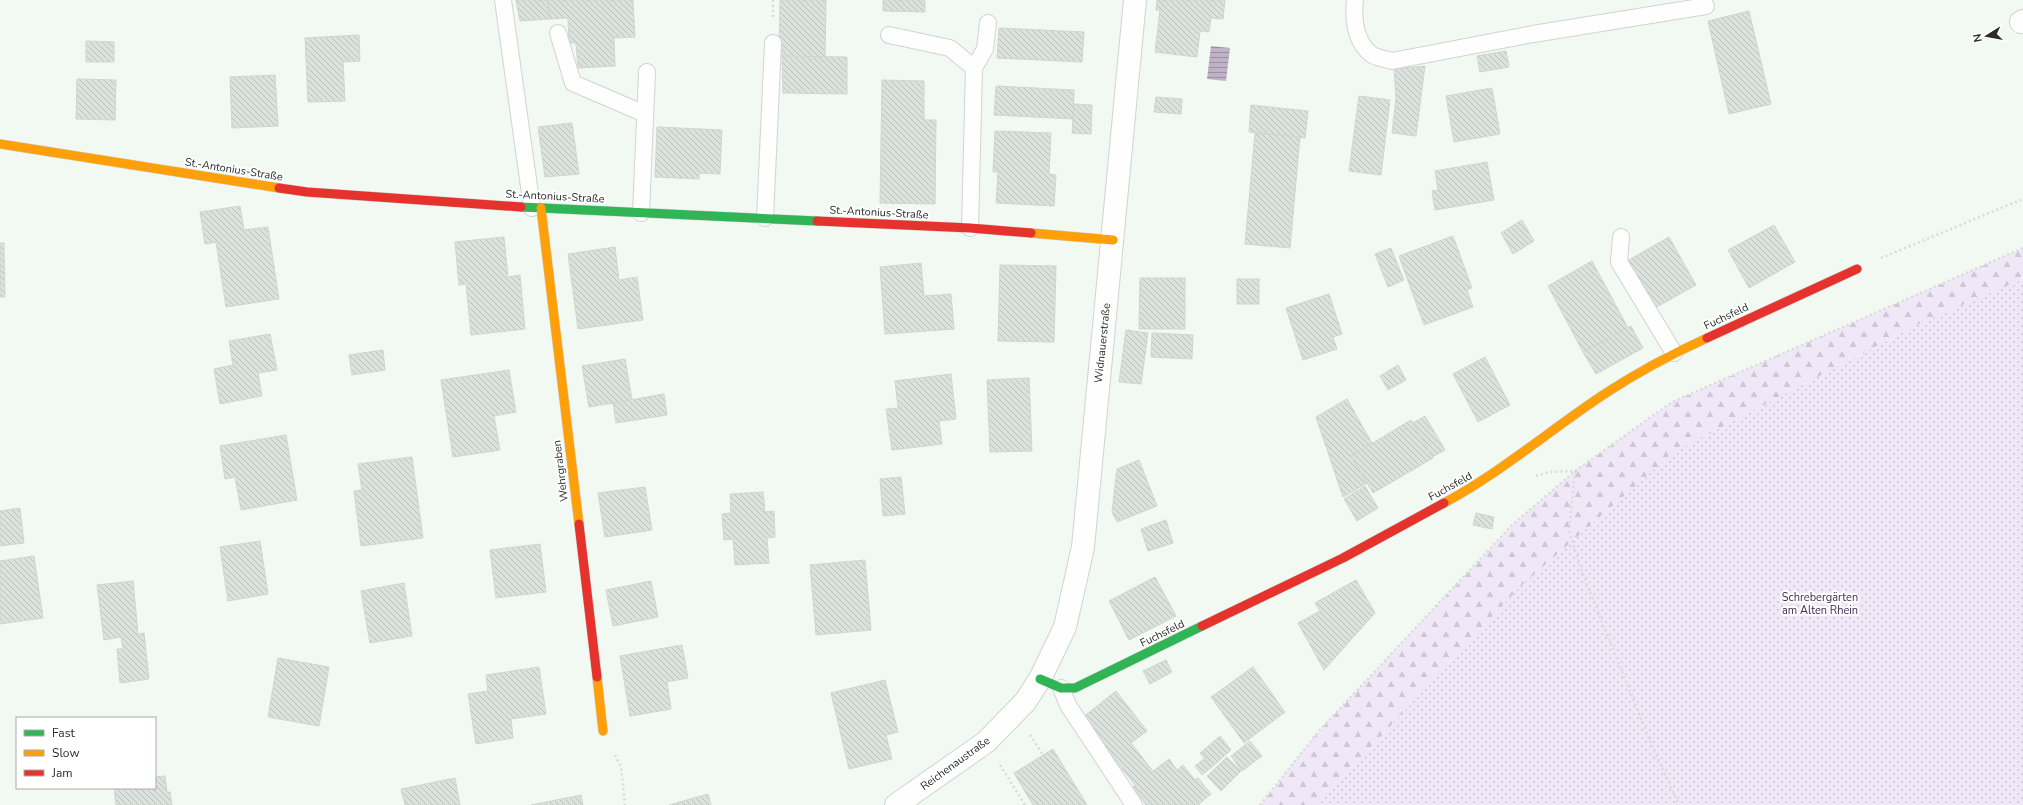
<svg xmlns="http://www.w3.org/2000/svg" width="2023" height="805" font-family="'Nunito Sans',sans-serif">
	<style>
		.forest { fill: url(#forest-firs) }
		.park { fill: url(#park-dots) }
		.water { fill: url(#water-rules) }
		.building { fill: url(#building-back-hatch); stroke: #cfd5d0 }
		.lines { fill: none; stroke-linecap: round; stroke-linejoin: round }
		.lane-casing { stroke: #d0d5d0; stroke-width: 18 }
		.street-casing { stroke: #d0d5d0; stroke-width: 24 }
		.fast-casing { stroke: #d0d5d0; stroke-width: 10 }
		.slow-casing { stroke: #d0d5d0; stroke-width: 10 }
		.jam-casing { stroke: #d0d5d0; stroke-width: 10 }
		.path { stroke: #d8dbd9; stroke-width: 2.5; stroke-dasharray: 2 3; stroke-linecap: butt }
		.lane { stroke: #fdfefd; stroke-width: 16 }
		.street { stroke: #fdfefd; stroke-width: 22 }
		.fast { stroke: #30b455; stroke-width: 9 }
		.slow { stroke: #ff9f0a; stroke-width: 9 }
		.jam { stroke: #e5322d; stroke-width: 9 }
		.labels { text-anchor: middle; stroke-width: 4; stroke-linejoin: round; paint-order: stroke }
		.street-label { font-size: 11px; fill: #282d29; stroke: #fff }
		.park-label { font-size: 11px; fill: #472a55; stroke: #fff }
	</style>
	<defs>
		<pattern id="forest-firs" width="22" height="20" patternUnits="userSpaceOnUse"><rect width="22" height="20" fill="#f1e8f7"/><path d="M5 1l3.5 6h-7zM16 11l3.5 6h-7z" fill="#cfc7d4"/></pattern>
		<pattern id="park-dots" width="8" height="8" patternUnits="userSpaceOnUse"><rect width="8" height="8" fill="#f1e8f7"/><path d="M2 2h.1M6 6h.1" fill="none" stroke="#cfc7d4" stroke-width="1.8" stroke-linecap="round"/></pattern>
		<pattern id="water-rules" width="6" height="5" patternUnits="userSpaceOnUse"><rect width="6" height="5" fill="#bfb2c7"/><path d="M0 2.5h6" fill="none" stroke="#9b91a2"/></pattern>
		<pattern id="building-back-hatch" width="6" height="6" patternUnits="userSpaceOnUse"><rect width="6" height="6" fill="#dbe1dc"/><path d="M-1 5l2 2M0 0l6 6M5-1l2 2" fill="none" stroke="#bcc1bd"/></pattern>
	</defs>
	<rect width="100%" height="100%" fill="#f2f8f2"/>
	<polygon class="forest" points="2023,248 2023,279 1921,323 1674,452 1520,587 1317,805 1260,805 1318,732 1512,525 1575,471 1672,402"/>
	<polygon class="park" points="2023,279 2023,805 1317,805 1520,587 1674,452 1921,323"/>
	<polygon class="water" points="1211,46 1230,48 1226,81 1207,79"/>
	<g class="building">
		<polygon points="516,0 548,0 549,19 520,21"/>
		<polygon points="548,0 633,0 635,37 614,38 615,66 578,68 576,43 569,43 568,18 549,19"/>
		<polygon points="780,0 826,0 825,57 779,56"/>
		<polygon points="883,0 925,0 925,12 883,11"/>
		<polygon points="1157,0 1225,0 1223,19 1211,18 1209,32 1200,31 1197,57 1155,52 1160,10 1156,10"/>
		<polygon points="1749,11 1771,104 1729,114 1708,21"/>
		<polygon points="999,28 1084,32 1082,62 997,58"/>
		<polygon points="359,35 360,61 343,62 345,101 308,102 305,38"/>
		<polygon points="86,41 114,42 114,62 86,62"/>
		<polygon points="1506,51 1509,67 1480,72 1477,56"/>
		<polygon points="782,56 847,57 847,94 783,93"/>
		<polygon points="1425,66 1416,136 1392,133 1396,98 1394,69"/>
		<polygon points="275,75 278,126 232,128 230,77"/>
		<polygon points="77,79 116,80 115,120 76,119"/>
		<polygon points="882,80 924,81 924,120 936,120 935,204 880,203"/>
		<polygon points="996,86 1074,90 1073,119 994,115"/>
		<polygon points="1492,88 1500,134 1454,142 1446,96"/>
		<polygon points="1359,96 1390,100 1381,175 1349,171"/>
		<polygon points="1156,97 1182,99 1181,114 1154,112"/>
		<polygon points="1074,104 1092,105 1091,134 1072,133"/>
		<polygon points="1251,105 1308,111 1305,138 1249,132"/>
		<polygon points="572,123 579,174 545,177 538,127"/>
		<polygon points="657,127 722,130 720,174 699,173 699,179 655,177"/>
		<polygon points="995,131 1051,133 1049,174 1056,175 1054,206 996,203 998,172 993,172"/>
		<polygon points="1255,133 1300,137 1290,248 1245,244"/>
		<polygon points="1487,162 1494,200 1435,210 1432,191 1438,190 1435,171"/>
		<polygon points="240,206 244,230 268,227 279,299 226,307 216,242 205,244 200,212"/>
		<polygon points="1522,220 1534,241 1513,254 1501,233"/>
		<polygon points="1774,225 1795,262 1749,288 1728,250"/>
		<polygon points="1453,236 1472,288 1467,290 1473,307 1424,325 1399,256"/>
		<polygon points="504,237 508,277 520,275 525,329 471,335 466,284 459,285 455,242"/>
		<polygon points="1669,237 1696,285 1655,308 1627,261"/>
		<polygon points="0,243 4,243 5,297 0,297"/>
		<polygon points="615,247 619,280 637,277 643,320 578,329 568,254"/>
		<polygon points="1391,248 1404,280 1388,287 1375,254"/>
		<polygon points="1592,261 1628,328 1583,352 1548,286"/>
		<polygon points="921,263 924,296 951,294 954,329 885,334 880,267"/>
		<polygon points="1000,265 1056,266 1054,342 998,341"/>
		<polygon points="1140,278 1185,278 1185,329 1139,329"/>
		<rect x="1237" y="279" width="22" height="25"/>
		<polygon points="1329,294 1342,334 1333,337 1337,349 1303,360 1286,308"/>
		<polygon points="1631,326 1643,348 1596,374 1583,352"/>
		<polygon points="1126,330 1148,333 1141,384 1119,382"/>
		<polygon points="1152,333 1193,335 1192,359 1151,357"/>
		<polygon points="270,334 277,370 258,373 262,396 220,404 214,369 233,365 229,341"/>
		<polygon points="383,350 385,370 352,375 349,355"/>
		<polygon points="1485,357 1510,405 1478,422 1453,374"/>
		<polygon points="625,359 632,400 589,407 582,366"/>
		<polygon points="1398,365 1406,380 1388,390 1380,376"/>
		<polygon points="509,370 516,412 494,416 500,450 453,457 441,380"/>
		<polygon points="951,374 956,419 939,421 942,444 892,450 886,409 898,408 895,381"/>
		<polygon points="1029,378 1032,451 990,452 987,380"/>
		<polygon points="664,394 667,415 616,423 613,403"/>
		<polygon points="1347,399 1372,443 1351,456 1367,483 1343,497 1316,417"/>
		<polygon points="1425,416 1445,450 1432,457 1413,423"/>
		<polygon points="1411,420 1433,458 1373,493 1351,456"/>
		<polygon points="286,435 297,500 241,510 235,477 225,479 220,446"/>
		<polygon points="412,457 423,538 361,546 354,491 362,490 358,464"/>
		<polygon points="1139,460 1157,506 1117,522 1112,512 1117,469"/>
		<polygon points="901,477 905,514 883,516 880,479"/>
		<polygon points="1365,486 1378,508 1357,521 1344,499"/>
		<polygon points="645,487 652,530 605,537 598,493"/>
		<polygon points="763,492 765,512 774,511 775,537 767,538 769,563 735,565 733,539 724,540 722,514 731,513 730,494"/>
		<polygon points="20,508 24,543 0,546 0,511"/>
		<polygon points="1476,513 1494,517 1492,529 1473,525"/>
		<polygon points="1166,520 1173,543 1148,551 1141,529"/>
		<polygon points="260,541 268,594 228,601 220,547"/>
		<polygon points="540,544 546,592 496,598 490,550"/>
		<polygon points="34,556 43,618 0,624 0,561"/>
		<polygon points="865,560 871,630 816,635 810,565"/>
		<polygon points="1155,577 1176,616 1129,640 1109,601"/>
		<polygon points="1356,580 1375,613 1324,670 1298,623 1320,611 1315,603"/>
		<polygon points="133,581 138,634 144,633 149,679 120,683 117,649 123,649 121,637 104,640 97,585"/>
		<polygon points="651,581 658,617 613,626 606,590"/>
		<polygon points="404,583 412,636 370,643 361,591"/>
		<polygon points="682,645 688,678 667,682 671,709 630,716 620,656"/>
		<polygon points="278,658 329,667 319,726 268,717"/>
		<polygon points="1166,660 1172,672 1150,684 1143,671"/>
		<polygon points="539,667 546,714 511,719 513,738 476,744 468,694 488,691 486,675"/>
		<polygon points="1253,667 1285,712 1244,743 1211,697"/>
		<polygon points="885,680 898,732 886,735 892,759 849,769 831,693"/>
		<polygon points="1116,691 1147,731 1131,743 1153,771 1169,759 1177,770 1183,765 1195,780 1198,778 1211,794 1199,804 1200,805 1146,805 1133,787 1135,785 1082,718"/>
		<polygon points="1220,736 1231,750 1212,767 1200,753"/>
		<polygon points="1250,741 1262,756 1242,771 1231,756"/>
		<polygon points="1053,749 1087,805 1033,805 1014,773"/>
		<polygon points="1227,757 1241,771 1221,791 1207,776"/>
		<polygon points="1205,758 1212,767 1202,775 1195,766"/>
		<polygon points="165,776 167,792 170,792 172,805 116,805 114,788 155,788 155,777"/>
		<polygon points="455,778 460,805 405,805 401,789"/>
		<polygon points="708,794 711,805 669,805"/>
		<polygon points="581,795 583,805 531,805"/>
	</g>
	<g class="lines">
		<g class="lane-casing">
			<g id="lane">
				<polyline points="503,0 532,208"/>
				<path d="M1355 0C1353 19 1355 41 1371 54 1376 58 1386 59 1392 61L1533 34 1706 6"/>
				<polyline points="558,33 573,83 645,114"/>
				<polyline points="889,35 950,48 974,68 970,228"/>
				<polyline points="974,68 985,49 988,23"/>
				<polyline points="641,213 647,72"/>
				<polyline points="765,218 773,43"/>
				<polyline points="1621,237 1619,262 1674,353"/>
				<polyline points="1061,688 1068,705 1134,805"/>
			</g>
		</g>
		<g class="street-casing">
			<g id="street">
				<polyline points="2021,22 2023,21"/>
				<polyline points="896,805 986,742 1025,702 1040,679 1065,627 1083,547 1135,0"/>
			</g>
		</g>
		<g class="fast-casing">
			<g id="fast">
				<polyline points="521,207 817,221"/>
				<polyline points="1040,679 1061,688 1075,688 1202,626"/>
			</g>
		</g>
		<g class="slow-casing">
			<g id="slow">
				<polyline points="0,144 279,188"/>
				<polyline points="541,208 579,524"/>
				<polyline points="1031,233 1113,240"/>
				<path d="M1444 503C1502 472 1551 429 1606 393 1638 372 1672 354 1707 338"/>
				<polyline points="597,677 603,731"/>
			</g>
		</g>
		<g class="jam-casing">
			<g id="jam">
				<polyline points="279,188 307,192 521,207"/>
				<polyline points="817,221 970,228 1031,233"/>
				<polyline points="1707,338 1857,269"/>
				<polyline points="579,524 597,677"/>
				<polyline points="1202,626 1343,558 1444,503"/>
			</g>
		</g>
		<g class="path">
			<polyline points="773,0 773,19"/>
			<polyline points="1881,258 2023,199"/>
			<polyline points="1536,476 1549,472 1575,471 1569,531 1582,572 1650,741 1679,805"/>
			<polyline points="1030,735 1043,755"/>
			<polyline points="615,755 621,767 625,805"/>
			<polyline points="1000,765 1025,805"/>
			<polyline points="1260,805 1318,732 1512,525 1575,471 1672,402 2023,248"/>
		</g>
		<use href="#lane" class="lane"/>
		<use href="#street" class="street"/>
		<use href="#fast" class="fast"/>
		<use href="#slow" class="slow"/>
		<use href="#jam" class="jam"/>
	</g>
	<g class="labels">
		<g class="street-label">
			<text transform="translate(234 169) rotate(9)" y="4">St.-Antonius-Straße</text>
			<text transform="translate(555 196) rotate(3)" y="4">St.-Antonius-Straße</text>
			<text transform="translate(879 212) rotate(3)" y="4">St.-Antonius-Straße</text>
			<text transform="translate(1726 316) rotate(-25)" y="4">Fuchsfeld</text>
			<text transform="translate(1102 343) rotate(-84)" y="4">Widnauerstraße</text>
			<text transform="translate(560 471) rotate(-97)" y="4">Wehrgraben</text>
			<text transform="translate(1450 486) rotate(-29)" y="4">Fuchsfeld</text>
			<text transform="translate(1162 633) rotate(-26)" y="4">Fuchsfeld</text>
			<text transform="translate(955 763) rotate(-36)" y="4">Reichenaustraße</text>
		</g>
		<g class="park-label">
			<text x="1820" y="601">Schrebergärten<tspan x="1820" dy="13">am Alten Rhein</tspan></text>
		</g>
	</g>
	<rect x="16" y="717" width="140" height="72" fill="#ffffff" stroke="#a9aba9"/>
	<rect x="24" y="730" width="20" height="6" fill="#30b455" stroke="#a9aba9"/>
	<text x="52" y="737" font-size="12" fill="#282d29">Fast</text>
	<rect x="24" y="750" width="20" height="6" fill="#ff9f0a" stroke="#a9aba9"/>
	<text x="52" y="757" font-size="12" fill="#282d29">Slow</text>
	<rect x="24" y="770" width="20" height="6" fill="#e5322d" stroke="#a9aba9"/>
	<text x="52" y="777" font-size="12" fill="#282d29">Jam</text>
	<g transform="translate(1987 36) rotate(259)" stroke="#ffffff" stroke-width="3" paint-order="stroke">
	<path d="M0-3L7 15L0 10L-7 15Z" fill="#282d29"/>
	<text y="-6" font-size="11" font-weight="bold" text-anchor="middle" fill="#282d29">N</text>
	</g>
</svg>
